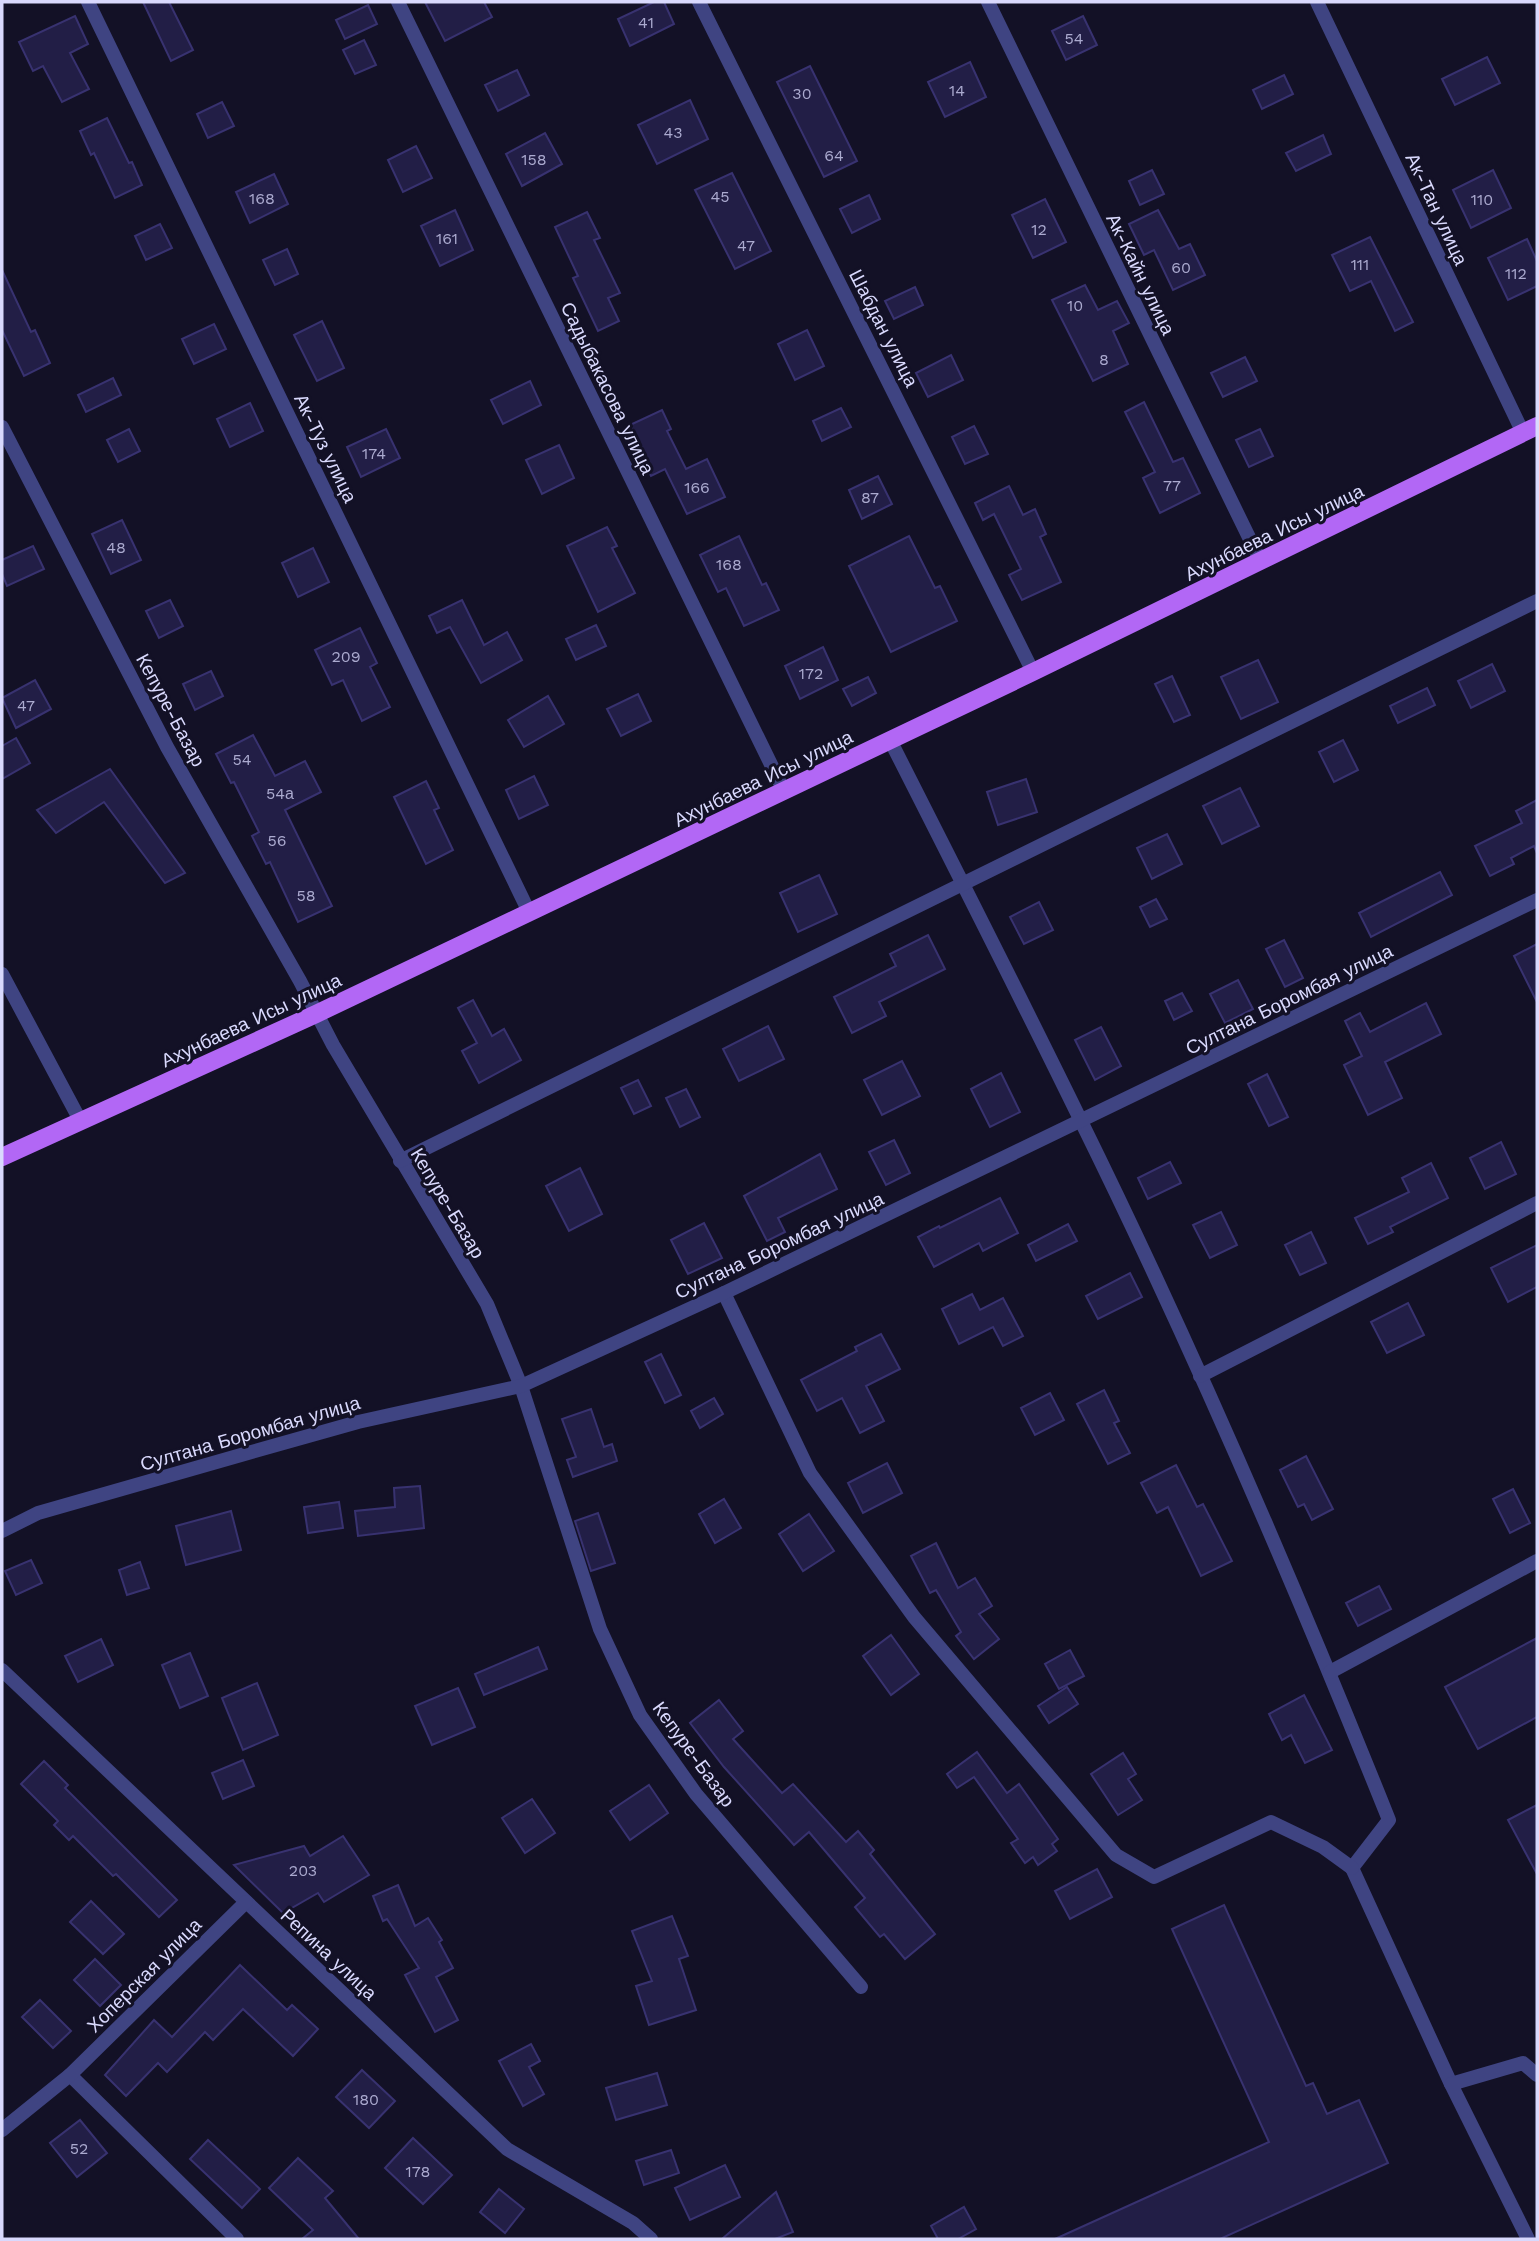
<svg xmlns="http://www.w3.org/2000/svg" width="1539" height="2241" font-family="'Work Sans',sans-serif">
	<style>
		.building { fill: #221e46; stroke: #383270; stroke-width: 2 }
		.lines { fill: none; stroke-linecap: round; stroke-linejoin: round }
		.minor { stroke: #3f4482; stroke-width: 14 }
		.tertiary { stroke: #3f4482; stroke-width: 14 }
		.primary { stroke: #b267f5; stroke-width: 18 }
		.labels { text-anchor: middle; stroke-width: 6; stroke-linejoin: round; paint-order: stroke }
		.number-label { font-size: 16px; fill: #abaacf }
		.street-label { font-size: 19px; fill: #d9d9fd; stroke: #131126 }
	</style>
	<rect width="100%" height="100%" fill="#131126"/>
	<g class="building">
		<polygon points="143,2 169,2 193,50 171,61"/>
		<polygon points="425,2 484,2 492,17 445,41"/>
		<polygon points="654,2 664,2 674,24 630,46 618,19"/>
		<polygon points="368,5 377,24 345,39 336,20"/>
		<polygon points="75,16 88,44 70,53 89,89 62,102 43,66 33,71 19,42"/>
		<polygon points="1083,16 1097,45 1066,60 1052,31"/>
		<polygon points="364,40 376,65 355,74 343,50"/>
		<polygon points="1487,57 1500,83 1455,105 1442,79"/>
		<polygon points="970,62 986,97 945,117 928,82"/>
		<polygon points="810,66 857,161 824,177 777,82"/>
		<polygon points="517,70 529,95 498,111 485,85"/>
		<polygon points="1284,75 1293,94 1262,109 1253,90"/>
		<polygon points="690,100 708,139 657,164 638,125"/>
		<polygon points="222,102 234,126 208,138 197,114"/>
		<polygon points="107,118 129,163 132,162 142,185 115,198 94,153 91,155 80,131"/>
		<polygon points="545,133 562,164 522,186 506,154"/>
		<polygon points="1323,135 1331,154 1296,171 1286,153"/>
		<polygon points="416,146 432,178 403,192 388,160"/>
		<polygon points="1152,170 1164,194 1140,205 1129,181"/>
		<polygon points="1493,170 1511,208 1471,228 1453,190"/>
		<polygon points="732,173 771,251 735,269 695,190"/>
		<polygon points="274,174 288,204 250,223 236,192"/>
		<polygon points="869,195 880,219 852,233 840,209"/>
		<polygon points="1045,199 1066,242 1033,258 1012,215"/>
		<polygon points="455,210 473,250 440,266 421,226"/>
		<polygon points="1158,210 1179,249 1190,244 1205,275 1173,290 1154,250 1144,255 1129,224"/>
		<polygon points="587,212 600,238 594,240 620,293 608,298 619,321 598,331 573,278 578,276 555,227"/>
		<polygon points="160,224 172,248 146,260 135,236"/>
		<polygon points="1370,237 1413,322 1395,331 1371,281 1350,291 1332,255"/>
		<polygon points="1527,239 1537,261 1537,286 1508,300 1488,258"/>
		<polygon points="287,249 298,274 275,285 263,260"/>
		<polygon points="2,270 31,332 35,330 50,363 24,376 2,330"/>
		<polygon points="1085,285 1098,310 1117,301 1129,323 1113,331 1128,364 1093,381 1052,300"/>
		<polygon points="915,287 923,305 894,319 885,301"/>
		<polygon points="322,321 344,368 317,381 294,335"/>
		<polygon points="214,324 226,349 194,364 182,339"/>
		<polygon points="807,330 824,366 795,380 778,344"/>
		<polygon points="951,355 963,380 928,397 916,373"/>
		<polygon points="1245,357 1257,381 1223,397 1211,373"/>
		<polygon points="113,378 121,395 86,412 78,395"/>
		<polygon points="530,381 541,405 503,424 491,400"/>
		<polygon points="1144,402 1173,462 1183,458 1200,493 1160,513 1143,478 1155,472 1125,412"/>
		<polygon points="250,403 263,431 230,447 217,419"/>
		<polygon points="841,408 851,427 822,441 813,421"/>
		<polygon points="662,410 671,429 667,431 686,469 707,459 725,497 687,514 665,469 651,476 642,458 646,456 630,425"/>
		<polygon points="974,426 988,454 965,464 952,437"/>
		<polygon points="129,429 140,451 118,462 107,440"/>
		<polygon points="386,429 400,458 361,477 347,447"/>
		<polygon points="1260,429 1273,456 1249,467 1236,440"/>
		<polygon points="559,445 574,478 542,494 526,460"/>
		<polygon points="878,476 892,504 862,519 849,490"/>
		<polygon points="1009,486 1023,515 1035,509 1046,534 1040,537 1061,582 1022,600 1009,575 1021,569 994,514 983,520 975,503"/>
		<polygon points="122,520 141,560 111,574 92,534"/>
		<polygon points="607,527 617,546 612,548 635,593 598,612 567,546"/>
		<polygon points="739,536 762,585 766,583 779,610 744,626 726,588 718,592 700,555"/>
		<polygon points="909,536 935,588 940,586 957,621 891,652 849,566"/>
		<polygon points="33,546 44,569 7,586 2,574 2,560"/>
		<polygon points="313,548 329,582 298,597 282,563"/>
		<polygon points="170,600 183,626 159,638 146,611"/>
		<polygon points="462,600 484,645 507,632 522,660 481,683 450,627 437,633 429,616"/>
		<polygon points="596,625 606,646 576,660 566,639"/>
		<polygon points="360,628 377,663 370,667 390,707 362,721 343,680 332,685 315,650"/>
		<polygon points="823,647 838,680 800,699 785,666"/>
		<polygon points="1258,660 1278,702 1241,719 1221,677"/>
		<polygon points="1492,664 1505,691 1471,708 1458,681"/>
		<polygon points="211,671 223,696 195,710 183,684"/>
		<polygon points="1172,676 1190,715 1174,722 1155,684"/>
		<polygon points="868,677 876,693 852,706 843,689"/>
		<polygon points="35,680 51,709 16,728 2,698"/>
		<polygon points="1427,688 1435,705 1398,723 1390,706"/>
		<polygon points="638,694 651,721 621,736 607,709"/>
		<polygon points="548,696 564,724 524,747 508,720"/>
		<polygon points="253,735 275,776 305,761 321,792 285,810 332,906 298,922 270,862 266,864 252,836 259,832 234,782 231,783 216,754"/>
		<polygon points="16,738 30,763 2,779 2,746"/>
		<polygon points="1343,740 1358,770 1334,782 1319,752"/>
		<polygon points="110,769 185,873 165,883 104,802 56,833 37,810"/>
		<polygon points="534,776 548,805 519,819 506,790"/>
		<polygon points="1026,779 1037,812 998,825 987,792"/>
		<polygon points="426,781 439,808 434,810 453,850 426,864 394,797"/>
		<polygon points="1240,788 1259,826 1222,844 1203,806"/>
		<polygon points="1537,800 1537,853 1534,846 1511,858 1514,864 1490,876 1475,846 1522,823 1516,811"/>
		<polygon points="1167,834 1182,864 1152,879 1137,848"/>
		<polygon points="1440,872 1452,895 1371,937 1359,913"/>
		<polygon points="819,875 837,914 798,932 780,893"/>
		<polygon points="1156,899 1167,919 1150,927 1140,907"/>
		<polygon points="1039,902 1053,930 1024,944 1010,917"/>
		<polygon points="928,935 945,969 879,1002 886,1016 852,1033 834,997 896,966 890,954"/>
		<polygon points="1284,940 1303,978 1285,987 1266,949"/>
		<polygon points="1537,944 1537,1002 1514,956"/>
		<polygon points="1238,980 1253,1009 1225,1023 1210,994"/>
		<polygon points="1182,993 1192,1011 1174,1020 1165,1001"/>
		<polygon points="473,1000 492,1036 504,1029 521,1060 479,1083 462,1051 477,1043 458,1008"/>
		<polygon points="1426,1003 1441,1034 1385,1062 1402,1098 1368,1115 1344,1065 1362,1056 1345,1021 1360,1013 1370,1032"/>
		<polygon points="768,1026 784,1059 739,1081 723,1049"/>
		<polygon points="1101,1027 1121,1066 1095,1080 1075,1040"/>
		<polygon points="902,1061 920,1096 882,1115 864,1080"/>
		<polygon points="1001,1073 1020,1112 990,1127 971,1089"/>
		<polygon points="1267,1074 1288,1117 1269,1126 1248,1084"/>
		<polygon points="638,1080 651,1106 634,1114 621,1088"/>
		<polygon points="686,1089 700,1117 680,1127 666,1098"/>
		<polygon points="894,1140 910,1173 886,1185 869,1152"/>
		<polygon points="1501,1142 1516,1174 1485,1189 1470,1158"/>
		<polygon points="820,1154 837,1189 778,1218 785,1232 767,1241 744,1196"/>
		<polygon points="1170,1162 1181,1183 1148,1199 1138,1178"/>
		<polygon points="1431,1163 1448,1198 1390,1227 1393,1232 1368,1244 1355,1218 1409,1192 1402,1178"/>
		<polygon points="580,1168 602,1214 569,1231 546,1186"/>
		<polygon points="1000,1198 1018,1233 983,1251 979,1243 934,1267 918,1237 939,1226 940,1228"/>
		<polygon points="1221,1212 1237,1245 1210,1258 1193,1225"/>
		<polygon points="704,1223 722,1258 688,1274 671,1240"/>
		<polygon points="1068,1224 1077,1241 1036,1261 1028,1245"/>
		<polygon points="1311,1232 1326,1263 1300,1275 1285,1245"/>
		<polygon points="1537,1245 1537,1287 1508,1302 1491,1268"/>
		<polygon points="1130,1273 1142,1297 1098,1319 1086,1296"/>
		<polygon points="972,1294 980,1310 1003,1298 1023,1336 1003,1346 993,1327 959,1344 942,1309"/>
		<polygon points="1408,1303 1424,1335 1387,1353 1371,1322"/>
		<polygon points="881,1334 900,1369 866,1386 884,1421 860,1433 842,1398 817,1411 801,1380 857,1351 855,1347"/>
		<polygon points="661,1354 681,1395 665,1403 645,1362"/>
		<polygon points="1104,1390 1119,1421 1114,1423 1130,1453 1108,1464 1077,1404"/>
		<polygon points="1050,1393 1064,1420 1035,1435 1021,1408"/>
		<polygon points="714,1398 723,1414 700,1428 691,1411"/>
		<polygon points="591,1409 604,1447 612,1444 617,1461 573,1477 567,1460 576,1457 562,1419"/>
		<polygon points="1306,1456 1333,1509 1312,1520 1304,1504 1298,1507 1280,1470"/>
		<polygon points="887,1463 902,1493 863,1513 848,1483"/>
		<polygon points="1176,1465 1197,1507 1203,1504 1232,1561 1201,1576 1168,1507 1157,1513 1141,1483"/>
		<polygon points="420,1486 424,1528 358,1536 355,1511 395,1507 394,1488"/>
		<polygon points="1513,1489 1530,1523 1510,1533 1493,1499"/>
		<polygon points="724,1499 741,1528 715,1543 699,1514"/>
		<polygon points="339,1502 343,1528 308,1533 304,1507"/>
		<polygon points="231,1511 241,1550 186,1565 176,1526"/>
		<polygon points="598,1513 615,1563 591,1571 575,1521"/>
		<polygon points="809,1514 834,1551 803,1571 779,1534"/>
		<polygon points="936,1543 958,1588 975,1578 992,1606 979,1614 999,1639 974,1659 956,1636 961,1632 936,1590 930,1593 911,1556"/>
		<polygon points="31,1560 42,1583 16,1595 5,1571"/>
		<polygon points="140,1562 149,1588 127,1595 119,1570"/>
		<polygon points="1379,1586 1391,1609 1358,1626 1346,1603"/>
		<polygon points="891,1635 919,1674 891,1695 863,1656"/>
		<polygon points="1537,1638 1537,1717 1478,1749 1445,1687"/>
		<polygon points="101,1639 113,1665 78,1682 65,1656"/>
		<polygon points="538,1647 547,1669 484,1695 475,1674"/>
		<polygon points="1070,1650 1084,1676 1059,1689 1045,1664"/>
		<polygon points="190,1653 208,1696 180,1708 162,1665"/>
		<polygon points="257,1683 278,1735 243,1750 222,1698"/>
		<polygon points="1067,1687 1078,1704 1049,1723 1038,1706"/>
		<polygon points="458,1688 475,1727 432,1745 415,1706"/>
		<polygon points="1304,1695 1332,1750 1305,1763 1291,1735 1282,1740 1269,1714"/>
		<polygon points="719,1700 743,1731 733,1739 782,1793 793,1784 846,1842 858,1831 874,1850 870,1854 935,1934 905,1959 884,1934 880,1937 855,1907 865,1898 809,1832 794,1845 724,1767 690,1723"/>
		<polygon points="977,1752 1007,1793 1019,1784 1058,1839 1052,1844 1057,1851 1038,1865 1033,1857 1025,1863 1011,1843 1018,1839 974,1777 957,1788 947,1774"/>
		<polygon points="1123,1753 1136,1774 1128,1779 1142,1800 1118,1815 1091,1774"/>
		<polygon points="243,1760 254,1786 223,1799 212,1773"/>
		<polygon points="44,1761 68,1785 65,1788 177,1900 159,1917 116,1874 113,1876 73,1836 69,1840 54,1825 58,1821 21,1784"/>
		<polygon points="649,1785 668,1813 630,1840 610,1811"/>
		<polygon points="532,1799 555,1833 525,1853 502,1818"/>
		<polygon points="1537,1805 1537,1874 1508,1820"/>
		<polygon points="343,1836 369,1875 324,1902 318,1893 283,1913 234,1865 304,1846 310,1856"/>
		<polygon points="1097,1869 1112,1897 1070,1919 1055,1891"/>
		<polygon points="398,1885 415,1926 428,1918 442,1940 439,1942 453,1968 436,1977 458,2020 435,2032 405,1975 419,1968 387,1919 383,1921 373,1896"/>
		<polygon points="91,1901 124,1934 103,1954 70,1922"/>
		<polygon points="1224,1905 1306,2086 1313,2083 1327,2114 1359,2100 1388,2163 1220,2239 1055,2239 1269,2142 1172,1929"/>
		<polygon points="672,1916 688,1956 679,1959 696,2010 649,2025 636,1986 652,1981 632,1931"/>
		<polygon points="95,1959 121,1985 100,2006 74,1980"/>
		<polygon points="240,1965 287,2010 292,2005 318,2029 293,2056 243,2009 213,2040 205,2032 167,2072 158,2063 126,2096 105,2075 154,2020 172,2037"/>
		<polygon points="40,2000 71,2031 53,2048 22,2017"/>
		<polygon points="531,2044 540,2061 529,2067 544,2094 523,2106 499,2061"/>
		<polygon points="362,2070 395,2101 369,2128 336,2097"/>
		<polygon points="657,2073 667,2105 616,2120 606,2088"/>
		<polygon points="80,2120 107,2153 77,2177 50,2143"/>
		<polygon points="413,2138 452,2175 423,2204 385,2168"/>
		<polygon points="208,2140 260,2189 242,2208 190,2159"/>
		<polygon points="671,2150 679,2173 644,2185 636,2161"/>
		<polygon points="298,2158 333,2191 325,2198 359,2239 302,2239 313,2230 269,2188"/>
		<polygon points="725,2165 740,2197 690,2220 675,2188"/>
		<polygon points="499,2189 524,2209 505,2233 480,2212"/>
		<polygon points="776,2192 793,2232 775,2239 722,2239"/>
		<polygon points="964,2207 976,2229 958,2239 938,2239 931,2226"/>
	</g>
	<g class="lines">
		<g class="minor">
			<polyline points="88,2 529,912"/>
			<polyline points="398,2 784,791"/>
			<polyline points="699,2 1033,672"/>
			<polyline points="988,2 1261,562"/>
			<polyline points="1317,2 1523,433"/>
			<polyline points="2,427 167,747 300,981 333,1045 487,1304 521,1386 600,1629 640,1715 696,1794 861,1987"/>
			<path d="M890 740C954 866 1018 992 1080 1119 1193 1348 1294 1583 1389 1820L1352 1868 1451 2084"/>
			<polyline points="400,1161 1537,601"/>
			<polyline points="724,1293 810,1473 914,1617 1116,1855 1154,1877 1271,1822 1323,1847 1352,1868"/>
			<polyline points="1200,1376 1537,1203"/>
			<polyline points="2,1531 38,1513 241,1455 358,1422 521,1386 724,1293 1537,900"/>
			<polyline points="2,1670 507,2149 633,2223 651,2239"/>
			<polyline points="1330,1672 1537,1561"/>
			<polyline points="70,2075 237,2239"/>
			<polyline points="2,2130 70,2075 246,1902"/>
			<polyline points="1528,2239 1451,2084 1523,2063 1537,2075"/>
		</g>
		<polyline class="tertiary" points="2,974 81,1122"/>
		<polyline class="primary" points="2,1157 316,1014 1033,672 1537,426"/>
	</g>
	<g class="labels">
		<g class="number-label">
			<text x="646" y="28">41</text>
			<text x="1074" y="44">54</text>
			<text x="957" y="96">14</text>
			<text x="802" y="99">30</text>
			<text x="673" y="138">43</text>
			<text x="834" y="161">64</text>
			<text x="534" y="165">158</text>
			<text x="720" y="202">45</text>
			<text x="262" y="204">168</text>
			<text x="1482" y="205">110</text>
			<text x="1039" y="235">12</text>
			<text x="447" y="244">161</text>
			<text x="746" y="251">47</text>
			<text x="1360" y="270">111</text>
			<text x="1181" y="273">60</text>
			<text x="1516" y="279">112</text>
			<text x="1075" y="311">10</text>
			<text x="1104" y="365">8</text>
			<text x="374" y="459">174</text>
			<text x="1172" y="491">77</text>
			<text x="697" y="493">166</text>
			<text x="870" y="503">87</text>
			<text x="116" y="553">48</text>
			<text x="729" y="570">168</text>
			<text x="346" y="662">209</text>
			<text x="811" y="679">172</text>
			<text x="26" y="711">47</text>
			<text x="242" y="765">54</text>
			<text x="280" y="799">54а</text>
			<text x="277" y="846">56</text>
			<text x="306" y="901">58</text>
			<text x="303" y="1876">203</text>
			<text x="366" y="2105">180</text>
			<text x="79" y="2154">52</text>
			<text x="418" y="2177">178</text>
		</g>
		<g class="street-label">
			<text transform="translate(1437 209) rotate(65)" y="7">Ак-Тан улица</text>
			<text transform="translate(1141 274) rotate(64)" y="7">Ак-Кайн улица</text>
			<text transform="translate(884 328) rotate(63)" y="7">Шабдан улица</text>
			<text transform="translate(608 388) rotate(64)" y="7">Садыбакасова улица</text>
			<text transform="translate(326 448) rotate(64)" y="7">Ак-Туз улица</text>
			<text transform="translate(1274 532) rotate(-26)" y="7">Ахунбаева Исы улица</text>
			<text transform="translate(171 710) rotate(62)" y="7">Кепуре-Базар</text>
			<text transform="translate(763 778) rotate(-26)" y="7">Ахунбаева Исы улица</text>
			<text transform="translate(1289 999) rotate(-26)" y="7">Султана Боромбая улица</text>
			<text transform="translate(251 1020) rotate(-25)" y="7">Ахунбаева Исы улица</text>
			<text transform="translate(448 1203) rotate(59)" y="7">Кепуре-Базар</text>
			<text transform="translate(779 1245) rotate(-25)" y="7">Султана Боромбая улица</text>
			<text transform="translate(250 1433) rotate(-16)" y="7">Султана Боромбая улица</text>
			<text transform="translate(694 1754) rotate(54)" y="7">Кепуре-Базар</text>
			<text transform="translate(329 1954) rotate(43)" y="7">Репина улица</text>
			<text transform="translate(144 1975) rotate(-45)" y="7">Хоперская улица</text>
		</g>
	</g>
	<rect width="1539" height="2241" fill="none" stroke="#d9d9fd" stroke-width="7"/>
</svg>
